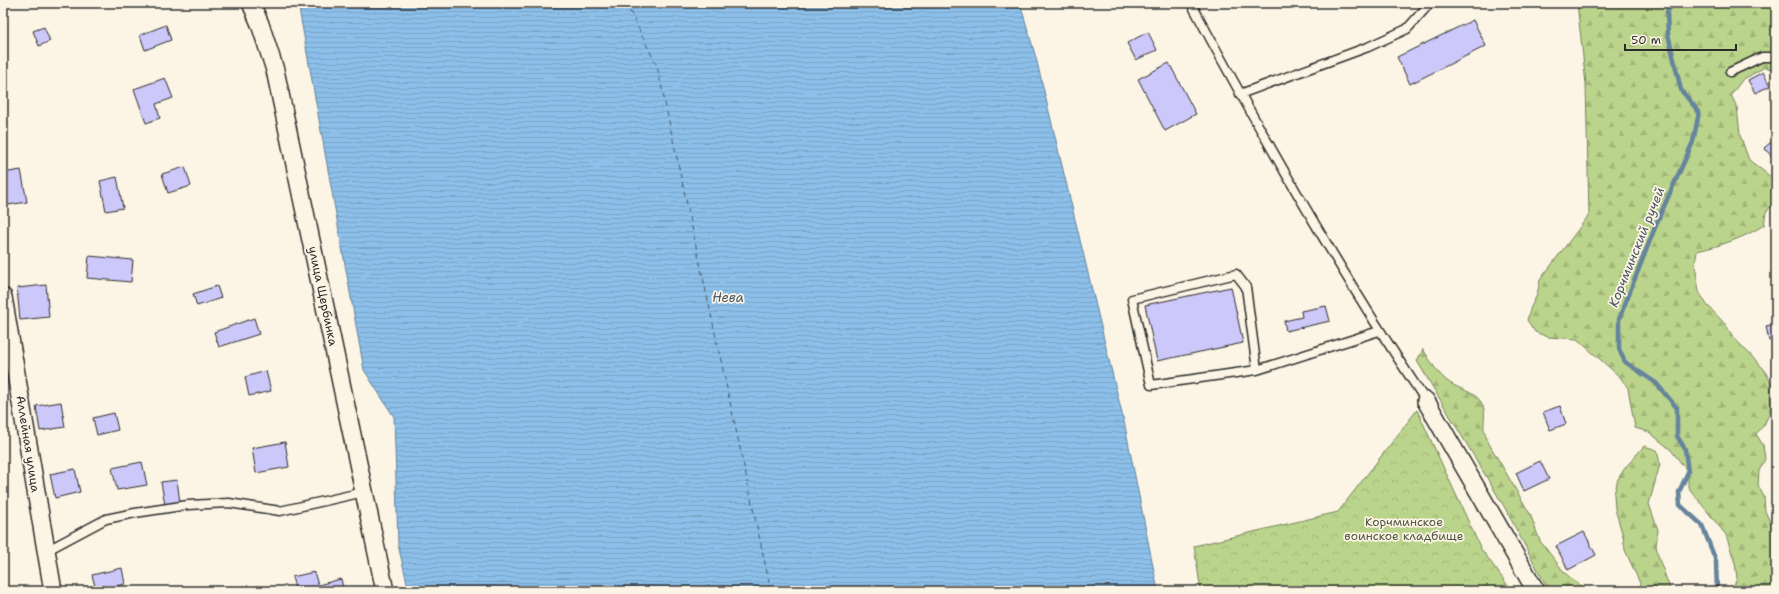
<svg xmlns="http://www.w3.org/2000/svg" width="1779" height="594" font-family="'Shantell Sans',sans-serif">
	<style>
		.forest { fill: url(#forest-firs); stroke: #73805b }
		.park { fill: url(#park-crowns); stroke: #73805b }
		.water { fill: url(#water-rules); stroke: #65849d }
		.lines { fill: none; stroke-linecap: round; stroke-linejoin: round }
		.stream { stroke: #65849d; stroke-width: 4.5 }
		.ferry { stroke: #485764; stroke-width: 1; stroke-dasharray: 5 4; stroke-linecap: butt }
		.building { fill: #cdc8fa; stroke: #2b2b2b }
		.service-casing { stroke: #2b2b2b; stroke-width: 11 }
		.minor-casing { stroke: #2b2b2b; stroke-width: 20 }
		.service { stroke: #fcf5e5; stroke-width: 8 }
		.minor { stroke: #fcf5e5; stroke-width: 17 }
		.labels { text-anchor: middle; stroke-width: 3.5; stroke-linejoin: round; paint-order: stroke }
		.street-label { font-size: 12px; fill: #2b2b2b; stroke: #fcf5e5 }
		.park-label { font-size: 12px; fill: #4f5543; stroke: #fcf5e5 }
		.water-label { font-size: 13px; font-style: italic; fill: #485764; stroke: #fcf5e5 }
	</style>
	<defs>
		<pattern id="forest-firs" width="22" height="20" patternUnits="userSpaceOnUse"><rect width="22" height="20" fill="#bbd48b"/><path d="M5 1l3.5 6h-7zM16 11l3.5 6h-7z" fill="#a1b678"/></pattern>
		<pattern id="park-crowns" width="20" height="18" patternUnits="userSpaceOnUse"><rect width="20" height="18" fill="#bbd48b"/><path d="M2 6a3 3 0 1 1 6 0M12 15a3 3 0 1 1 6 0" fill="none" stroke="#a1b678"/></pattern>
		<pattern id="water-rules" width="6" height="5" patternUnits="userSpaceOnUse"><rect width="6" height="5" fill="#8cbfe9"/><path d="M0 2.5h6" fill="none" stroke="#79a4c8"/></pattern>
	</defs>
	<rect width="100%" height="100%" fill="#fcf5e5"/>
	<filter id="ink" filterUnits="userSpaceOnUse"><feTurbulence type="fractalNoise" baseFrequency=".025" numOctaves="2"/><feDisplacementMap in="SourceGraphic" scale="8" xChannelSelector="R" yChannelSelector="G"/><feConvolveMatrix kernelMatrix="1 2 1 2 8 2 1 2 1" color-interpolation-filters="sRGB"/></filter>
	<g filter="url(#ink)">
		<g class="forest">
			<path d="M1577 3H1776V77L1771 69 1765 67 1742 80 1731 95 1737 107 1740 135 1749 160 1771 177H1776V201L1766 212 1764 225C1744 238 1720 246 1697 251L1695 264 1699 292 1707 305 1726 325 1733 337 1764 369 1771 383 1770 412 1764 425 1756 434 1763 445 1765 459 1759 471 1758 485 1764 497 1765 511 1776 535V591H1732L1737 578 1735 563 1726 535 1688 487V472L1671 450 1649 432 1635 428 1628 388 1620 377 1577 339 1548 337 1535 332 1527 320 1531 307 1537 295 1540 280 1589 215 1586 84Z"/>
			<path d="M1423 349C1431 362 1438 375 1450 383 1460 390 1474 391 1481 402 1487 412 1483 420 1484 430 1485 434 1487 438 1488 442L1530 514 1540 541 1564 572 1574 581 1590 591H1549L1505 508 1417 361Z"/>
			<polygon points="1644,446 1657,450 1660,464 1649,504 1658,530 1656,546 1659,559 1671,591 1644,591 1643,590 1625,550 1623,536 1615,509 1614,494 1618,479 1625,468"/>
		</g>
		<polygon class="park" points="1417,410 1481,549 1512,591 1201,591 1194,546 1338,512"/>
		<polygon class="water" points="298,3 1020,3 1036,58 1125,426 1158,591 409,591 398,545 394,417 364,370"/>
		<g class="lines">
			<polyline class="stream" points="1673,3 1667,12 1668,34 1681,90 1699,112 1693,142 1660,215 1619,319 1619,349 1625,362 1656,383 1677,408 1677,436 1685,449 1688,472 1679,492 1680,505 1702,525 1716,561 1717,591"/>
			<polyline class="ferry" points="626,3 657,66 771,591"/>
		</g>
		<g class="building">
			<polygon points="1473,20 1486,46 1410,84 1397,57"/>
			<polygon points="166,25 171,40 145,50 140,35"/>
			<polygon points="44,27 50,41 39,46 33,31"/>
			<polygon points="1148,32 1157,50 1136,60 1127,43"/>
			<polygon points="1169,63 1196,114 1165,131 1138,79"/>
			<polygon points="1763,72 1770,86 1755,93 1748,80"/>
			<polygon points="165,78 173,98 156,104 160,118 146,123 134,89"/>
			<polygon points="1776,138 1776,161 1764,148"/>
			<polygon points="185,167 191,186 168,193 162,174"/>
			<polygon points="21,170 27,202 8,205 3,173"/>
			<polygon points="117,177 123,208 106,211 100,181"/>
			<polygon points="89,256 133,260 131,282 87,278"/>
			<polygon points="46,285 49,317 20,320 17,288"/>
			<polygon points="217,286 221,298 197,306 193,294"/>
			<polygon points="1231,287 1243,343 1157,361 1145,305"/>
			<polygon points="1326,306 1330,321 1286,331 1284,321 1302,317 1301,311"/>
			<polygon points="254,318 259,334 219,347 214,332"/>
			<polygon points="1776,324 1776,340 1769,341 1766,326"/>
			<polygon points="266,371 271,391 249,396 245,377"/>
			<polygon points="61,402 65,427 40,431 36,406"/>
			<polygon points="1560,406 1566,424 1550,430 1543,412"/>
			<polygon points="114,413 118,430 97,435 93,418"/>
			<polygon points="285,442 289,467 256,473 252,448"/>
			<polygon points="1540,461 1549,479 1524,491 1516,473"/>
			<polygon points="142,462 147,485 117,490 112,468"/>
			<polygon points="75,469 80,492 55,498 50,474"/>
			<polygon points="177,480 180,503 165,505 161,482"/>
			<polygon points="1584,532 1596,555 1568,570 1556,546"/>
			<polygon points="122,568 125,584 96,590 92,575"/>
			<polygon points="314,572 318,585 341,579 343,588 330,591 296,591 292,577"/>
		</g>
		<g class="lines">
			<g class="service-casing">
				<g id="service">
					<path d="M1191 3C1264 139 1340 273 1426 401"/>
					<polyline points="1730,72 1762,57 1776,57"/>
					<polyline points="1240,94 1368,47 1407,29 1430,3"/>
					<polyline points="1257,370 1246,287 1236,274 1132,299 1151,385 1257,370 1379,331"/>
					<polyline points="46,551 106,519 135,513 188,505 229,503 280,511 364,492"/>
				</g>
			</g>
			<g class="minor-casing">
				<g id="minor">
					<polyline points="251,3 260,24 275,70 385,591"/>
					<polyline points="3,297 53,591"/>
					<polyline points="1426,401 1536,591"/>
				</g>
			</g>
			<use href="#service" class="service"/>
			<use href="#minor" class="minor"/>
		</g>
	</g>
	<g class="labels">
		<g class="street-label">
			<text transform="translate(323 296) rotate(78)" y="4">улица Щербинка</text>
			<text transform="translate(28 444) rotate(81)" y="4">Аллейная улица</text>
		</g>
		<g class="park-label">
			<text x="1404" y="526">Корчминское<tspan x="1404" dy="14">воинское кладбище</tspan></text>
		</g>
		<g class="water-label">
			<text transform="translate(1636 247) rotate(-68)" y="5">Корчминский ручей</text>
			<text x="728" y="302">Нева</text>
		</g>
	</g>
	<rect width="1779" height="594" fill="none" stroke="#fcf5e5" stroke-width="16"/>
	<rect x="8" y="8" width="1763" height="578" fill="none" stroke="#2b2b2b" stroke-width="1.5" filter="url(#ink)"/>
	<path d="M1625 44v6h111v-6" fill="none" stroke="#2b2b2b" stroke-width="2"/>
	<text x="1631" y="44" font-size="12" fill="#2b2b2b" stroke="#fcf5e5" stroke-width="3" paint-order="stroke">50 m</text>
</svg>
